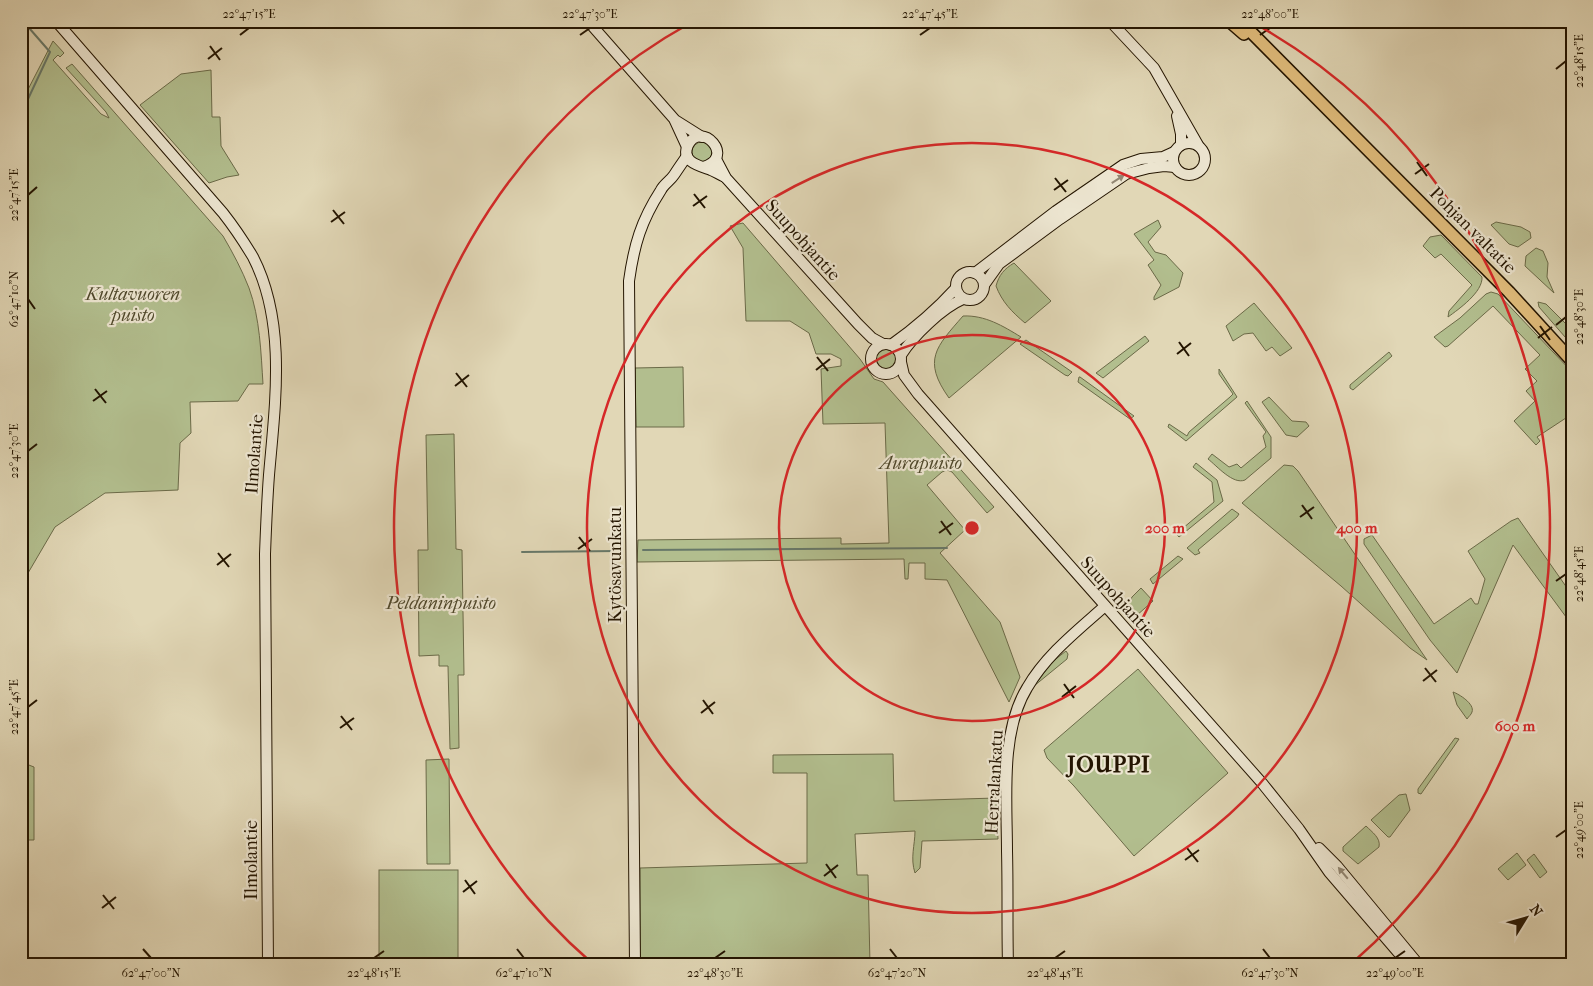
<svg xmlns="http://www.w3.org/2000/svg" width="1593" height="986" font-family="'IM FELL French Canon',serif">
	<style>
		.green { fill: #b2be8e; stroke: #6b6a48 }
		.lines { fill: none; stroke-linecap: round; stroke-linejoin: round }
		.stream { stroke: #677869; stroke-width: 2 }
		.secondary-casing { stroke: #241501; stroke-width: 12 }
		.primary-casing { stroke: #241501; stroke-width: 14 }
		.secondary { stroke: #ece5d0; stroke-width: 10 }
		.primary { stroke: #e0bc7b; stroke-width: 11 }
		.oneway { fill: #928773 }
		.ticks { fill: none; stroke: #241501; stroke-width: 2 }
		.ring { fill: none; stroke: #d62828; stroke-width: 2.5 }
		.labels { text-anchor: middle; stroke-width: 4.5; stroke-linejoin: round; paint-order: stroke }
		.street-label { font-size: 18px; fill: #241501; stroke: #ece5d0 }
		.park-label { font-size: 18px; font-style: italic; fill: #4f482b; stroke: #ece5d0 }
		.district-label { font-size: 22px; font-weight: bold; letter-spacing: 1px; fill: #241501; stroke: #ece5d0 }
		.centre { fill: #d62828; stroke: #ece5d0; stroke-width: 2.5 }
		.ring-label { font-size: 15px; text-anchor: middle; font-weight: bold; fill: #d62828; stroke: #ece5d0; stroke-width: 4.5; stroke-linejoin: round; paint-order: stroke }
		.neatline { fill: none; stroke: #241501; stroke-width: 2 }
		.ticks-label { font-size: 12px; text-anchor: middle; fill: #241501 }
	</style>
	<rect width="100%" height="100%" fill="#e1d7b6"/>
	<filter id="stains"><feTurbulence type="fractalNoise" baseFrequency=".004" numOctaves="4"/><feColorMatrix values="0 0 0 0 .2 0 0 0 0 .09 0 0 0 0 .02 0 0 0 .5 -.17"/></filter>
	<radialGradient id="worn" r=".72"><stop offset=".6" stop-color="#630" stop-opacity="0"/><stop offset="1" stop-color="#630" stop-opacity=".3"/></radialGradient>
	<g class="green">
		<path d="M53 41 64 53 60 57 58 55 53 60 101 114 109 118 106 112 66 68 72 64 223 236C233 253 242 270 249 288 260 318 261 353 263 384H249L238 401 190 402 191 433 180 443 178 490 105 493 55 527 21 585V459L23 450 21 449V103Z"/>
		<polygon points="211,70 212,117 220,117 221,146 239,175 227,177 209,183 140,105 181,74"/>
		<circle cx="702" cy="152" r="10"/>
		<polygon points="1158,220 1161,227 1148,242 1155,252 1166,255 1183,273 1179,287 1154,300 1154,297 1161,285 1148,265 1154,260 1134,234"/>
		<polygon points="1496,222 1521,227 1530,232 1531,238 1518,247 1509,244 1491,225"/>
		<polygon points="743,223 860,359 874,379 883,382 994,507 987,513 952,472 947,470 942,472 927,485 965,530 940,553 1000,622 1020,677 1009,702 947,580 925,579 925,563 909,563 908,579 905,579 904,559 637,562 638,540 841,538 841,544 889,543 885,423 823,424 821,369 841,366 841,359 831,354 816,354 809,333 790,321 746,321 743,248 730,226"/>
		<path d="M1441 235 1482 277C1483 292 1459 309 1448 317L1449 311 1472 285 1441 254 1435 258 1423 246 1430 237Z"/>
		<polygon points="1536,248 1543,251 1548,263 1547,277 1554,293 1525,266 1526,256"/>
		<path d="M1014 263 1051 301 1025 323C1012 312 1002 302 996 286 999 275 1004 269 1014 263Z"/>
		<polygon points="1491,292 1498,294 1572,372 1572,414 1537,437 1540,441 1536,445 1514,421 1535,401 1526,391 1537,381 1525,369 1540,355 1493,306 1448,346 1445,347 1434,337 1460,318 1486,294"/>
		<polygon points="1538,302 1546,304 1572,330 1572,345 1539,307"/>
		<polygon points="1254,303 1292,348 1280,356 1272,347 1266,351 1253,333 1244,334 1233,341 1226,326"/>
		<path d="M963 316C985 315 1003 326 1021 337L949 398C922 360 936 347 963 316Z"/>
		<polygon points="1145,336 1149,341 1103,378 1096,373"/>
		<polygon points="1026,340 1072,372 1068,376 1065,375 1020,344"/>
		<circle cx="886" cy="359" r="11"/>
		<polygon points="1389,352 1392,356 1353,390 1350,388 1350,385"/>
		<polygon points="683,367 684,427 636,427 635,368"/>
		<polygon points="1219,369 1237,397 1186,441 1168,427 1169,424 1187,436 1189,432 1230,397 1233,394 1219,374"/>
		<polygon points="1079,377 1080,377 1134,416 1130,419 1078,382"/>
		<polygon points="1269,397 1292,421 1306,422 1309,426 1297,437 1286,435 1262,402"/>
		<path d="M1247 401 1271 437V458L1245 480C1233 485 1217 466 1208 459L1212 454 1229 467 1237 464 1241 468 1266 447 1263 436 1266 432 1245 403Z"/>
		<polygon points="454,434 456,549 462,550 464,675 458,675 459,748 450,749 448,666 439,666 439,655 419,656 418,550 428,550 426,435"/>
		<polygon points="1196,463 1217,480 1223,501 1179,537 1176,534 1214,502 1212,482 1193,467"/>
		<polygon points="1284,465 1293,466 1298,471 1427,660 1410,648 1341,586 1242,503"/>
		<polygon points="1232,509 1239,514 1237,517 1198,550 1200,553 1195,555 1187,548"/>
		<polygon points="1518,518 1572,595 1572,625 1513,545 1457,673 1430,640 1364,544 1364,539 1372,535 1434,624 1471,598 1475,604 1478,604 1485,579 1468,551 1511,521"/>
		<polygon points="1178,556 1183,559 1153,584 1150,579"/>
		<polygon points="1141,588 1153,601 1136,616 1128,605 1132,597"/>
		<polygon points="1066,651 1068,654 1067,659 1034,686 1052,662"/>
		<polygon points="1138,669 1228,773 1134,856 1074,786 1047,758 1044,750"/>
		<path d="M1453 692C1459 694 1475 704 1472 712 1471 715 1469 716 1467 719L1457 705Z"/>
		<polygon points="1455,738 1459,739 1421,794 1418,793 1418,789"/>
		<path d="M893 754 894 801 996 798 998 839 922 841 920 868 915 873C910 858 915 845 915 831L855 834 857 875H868L870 965H640V868L807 863V773H773V755Z"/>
		<polygon points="449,759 450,864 427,864 426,760"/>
		<polygon points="21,762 34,767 34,840 21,840"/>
		<polygon points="1406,794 1410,810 1390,837 1388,837 1371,820 1399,795"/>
		<path d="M1366 826C1372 832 1381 838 1379 847L1358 864 1343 851V847Z"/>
		<polygon points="1517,853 1526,865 1508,880 1498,869"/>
		<polygon points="1534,854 1547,872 1540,878 1527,860"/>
		<rect x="379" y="870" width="79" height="95"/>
	</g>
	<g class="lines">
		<g class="stream">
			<polyline points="21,114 50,52 23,21"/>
			<polyline points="643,550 947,548"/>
			<polyline points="522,552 617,551"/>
		</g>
		<g class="secondary-casing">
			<g id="secondary">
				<path d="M56 21 223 213C234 227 244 242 253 257 287 323 275 404 269 475 267 501 266 528 265 554L268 965"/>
				<polyline points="588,21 675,120 702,137"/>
				<polyline points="1110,21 1154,68 1198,145"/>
				<polyline points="1177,116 1181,134 1181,145"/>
				<polyline points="675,121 687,147"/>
				<circle cx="1189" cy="159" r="16"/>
				<polyline points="716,159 726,178 858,324 872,338 883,344"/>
				<path d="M703 167C737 158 701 119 688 145 680 162 700 166 711 170 716 172 720 175 725 177"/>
				<circle cx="970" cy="286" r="14"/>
				<polyline points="975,273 1056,211 1123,165 1141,159 1163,157 1174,152"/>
				<polyline points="984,285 999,264 1060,219 1126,174 1149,168 1164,166 1175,167"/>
				<circle cx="886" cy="359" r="15"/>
				<path d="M891 345C915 328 936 310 956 288"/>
				<path d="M901 355C913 336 942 308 963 299"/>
				<polyline points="901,362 904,375 918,394 1262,783 1299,829 1329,872 1409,965"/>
				<polyline points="1319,848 1337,866 1419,965"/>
				<path d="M635 965 629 281C634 245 641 221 661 190 664 184 670 181 674 175 678 169 682 163 687 156"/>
				<path d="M1008 965C1007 927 1008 889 1007 851 1007 801 1000 732 1027 688 1046 655 1077 631 1105 606"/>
			</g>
		</g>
		<g class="primary-casing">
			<g id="primary">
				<polyline points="1229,21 1244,34"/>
				<polyline points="1240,21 1509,292 1572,361"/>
			</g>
		</g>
		<use href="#secondary" class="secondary"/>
		<use href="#primary" class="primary"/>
	</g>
	<defs><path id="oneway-solid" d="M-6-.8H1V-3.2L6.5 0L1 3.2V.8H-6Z" transform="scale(1.25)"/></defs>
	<g class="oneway">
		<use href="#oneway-solid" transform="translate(1118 179) rotate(-33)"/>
		<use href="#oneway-solid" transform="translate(1343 873) rotate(-130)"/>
	</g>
	<path class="ticks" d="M240 35 249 28M580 35 590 28M920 35 930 28M1260 35 1270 28M210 46 220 60M208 59 222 48M1556 69 1566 61M1417 162 1427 176M1415 174 1429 164M1055 178 1066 192M1054 190 1068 180M694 194 705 208M28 195 37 187M693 206 707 196M333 210 344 224M331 222 345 212M28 299 35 309M1556 325 1566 317M1540 326 1550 340M1538 338 1552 327M1179 342 1189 356M1177 354 1191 343M817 357 828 371M816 370 830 359M456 373 467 387M455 386 469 375M95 389 106 403M93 401 107 391M28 451 37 444M1302 505 1312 519M1300 517 1314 507M941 521 951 535M939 533 953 523M579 537 590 551M578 549 592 539M218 553 229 567M217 565 231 554M1556 581 1566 574M1425 668 1436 682M1423 681 1437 670M1064 684 1074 698M1062 697 1076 686M703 700 713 714M28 707 37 700M701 713 715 702M341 716 352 730M340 728 354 718M1556 837 1566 830M1187 848 1198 862M1185 860 1199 850M826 864 836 878M824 876 838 865M465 880 475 894M463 892 477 881M103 895 114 909M102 908 116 897M143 949 151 958M517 949 524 958M890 949 897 958M1263 949 1270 958M374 958 384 951M715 958 725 951M1055 958 1065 951M1395 958 1405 951"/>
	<g class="ring">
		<circle cx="972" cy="528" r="193"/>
		<circle cx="972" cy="528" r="385"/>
		<path d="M593 964A578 578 0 0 1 692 22M1252 22A578 578 0 0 1 1351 964"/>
	</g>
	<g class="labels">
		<g class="street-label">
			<text transform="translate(1473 230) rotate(45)" y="6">Pohjan valtatie</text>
			<text transform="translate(803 240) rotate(48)" y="6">Suupohjantie</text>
			<text transform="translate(254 454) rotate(-86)" y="6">Ilmolantie</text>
			<text transform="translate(615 565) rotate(-90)" y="6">Kytösavunkatu</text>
			<text transform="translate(1118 597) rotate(48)" y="6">Suupohjantie</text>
			<text transform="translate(994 782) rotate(-87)" y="6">Herralankatu</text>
			<text transform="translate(251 860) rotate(-90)" y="6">Ilmolantie</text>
		</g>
		<g class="park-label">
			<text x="133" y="300">Kultavuoren<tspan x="133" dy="21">puisto</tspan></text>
			<text x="921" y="469">Aurapuisto</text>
			<text x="441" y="609">Peldaninpuisto</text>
		</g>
		<g class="district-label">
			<text x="1109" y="772">JOUPPI</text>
		</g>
	</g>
	<circle cx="972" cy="528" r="8" class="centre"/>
	<g class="ring-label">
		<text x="1165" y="533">200 m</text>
		<text x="1357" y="533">400 m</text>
		<text x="1515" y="731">600 m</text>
	</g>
	<rect width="1593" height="986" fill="none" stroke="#e1d7b6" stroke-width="55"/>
	<g transform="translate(1526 918) rotate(53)" stroke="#ece5d0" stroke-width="4" paint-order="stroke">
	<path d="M0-4L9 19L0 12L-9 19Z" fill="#241501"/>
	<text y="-8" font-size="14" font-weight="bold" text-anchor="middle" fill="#241501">N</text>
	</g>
	<rect x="28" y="28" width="1538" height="930" class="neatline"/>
	<g class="ticks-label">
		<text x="249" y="18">22°47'15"E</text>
		<text x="590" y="18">22°47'30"E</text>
		<text x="930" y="18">22°47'45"E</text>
		<text x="1270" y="18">22°48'00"E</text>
		<text transform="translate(1579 61) rotate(-90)" y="4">22°48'15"E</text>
		<text transform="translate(14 195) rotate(-90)" y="4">22°47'15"E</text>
		<text transform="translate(14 299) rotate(-90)" y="4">62°47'10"N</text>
		<text transform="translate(1579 317) rotate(-90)" y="4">22°48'30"E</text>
		<text transform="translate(14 451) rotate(-90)" y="4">22°47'30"E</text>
		<text transform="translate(1579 574) rotate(-90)" y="4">22°48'45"E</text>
		<text transform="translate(14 707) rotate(-90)" y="4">22°47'45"E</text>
		<text transform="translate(1579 830) rotate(-90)" y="4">22°49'00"E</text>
		<text x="151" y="977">62°47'00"N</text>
		<text x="374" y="977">22°48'15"E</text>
		<text x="524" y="977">62°47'10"N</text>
		<text x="715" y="977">22°48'30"E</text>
		<text x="897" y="977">62°47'20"N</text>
		<text x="1055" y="977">22°48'45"E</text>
		<text x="1270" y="977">62°47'30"N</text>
		<text x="1395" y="977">22°49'00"E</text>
	</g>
	<rect width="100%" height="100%" filter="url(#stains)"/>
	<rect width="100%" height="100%" fill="url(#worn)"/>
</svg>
